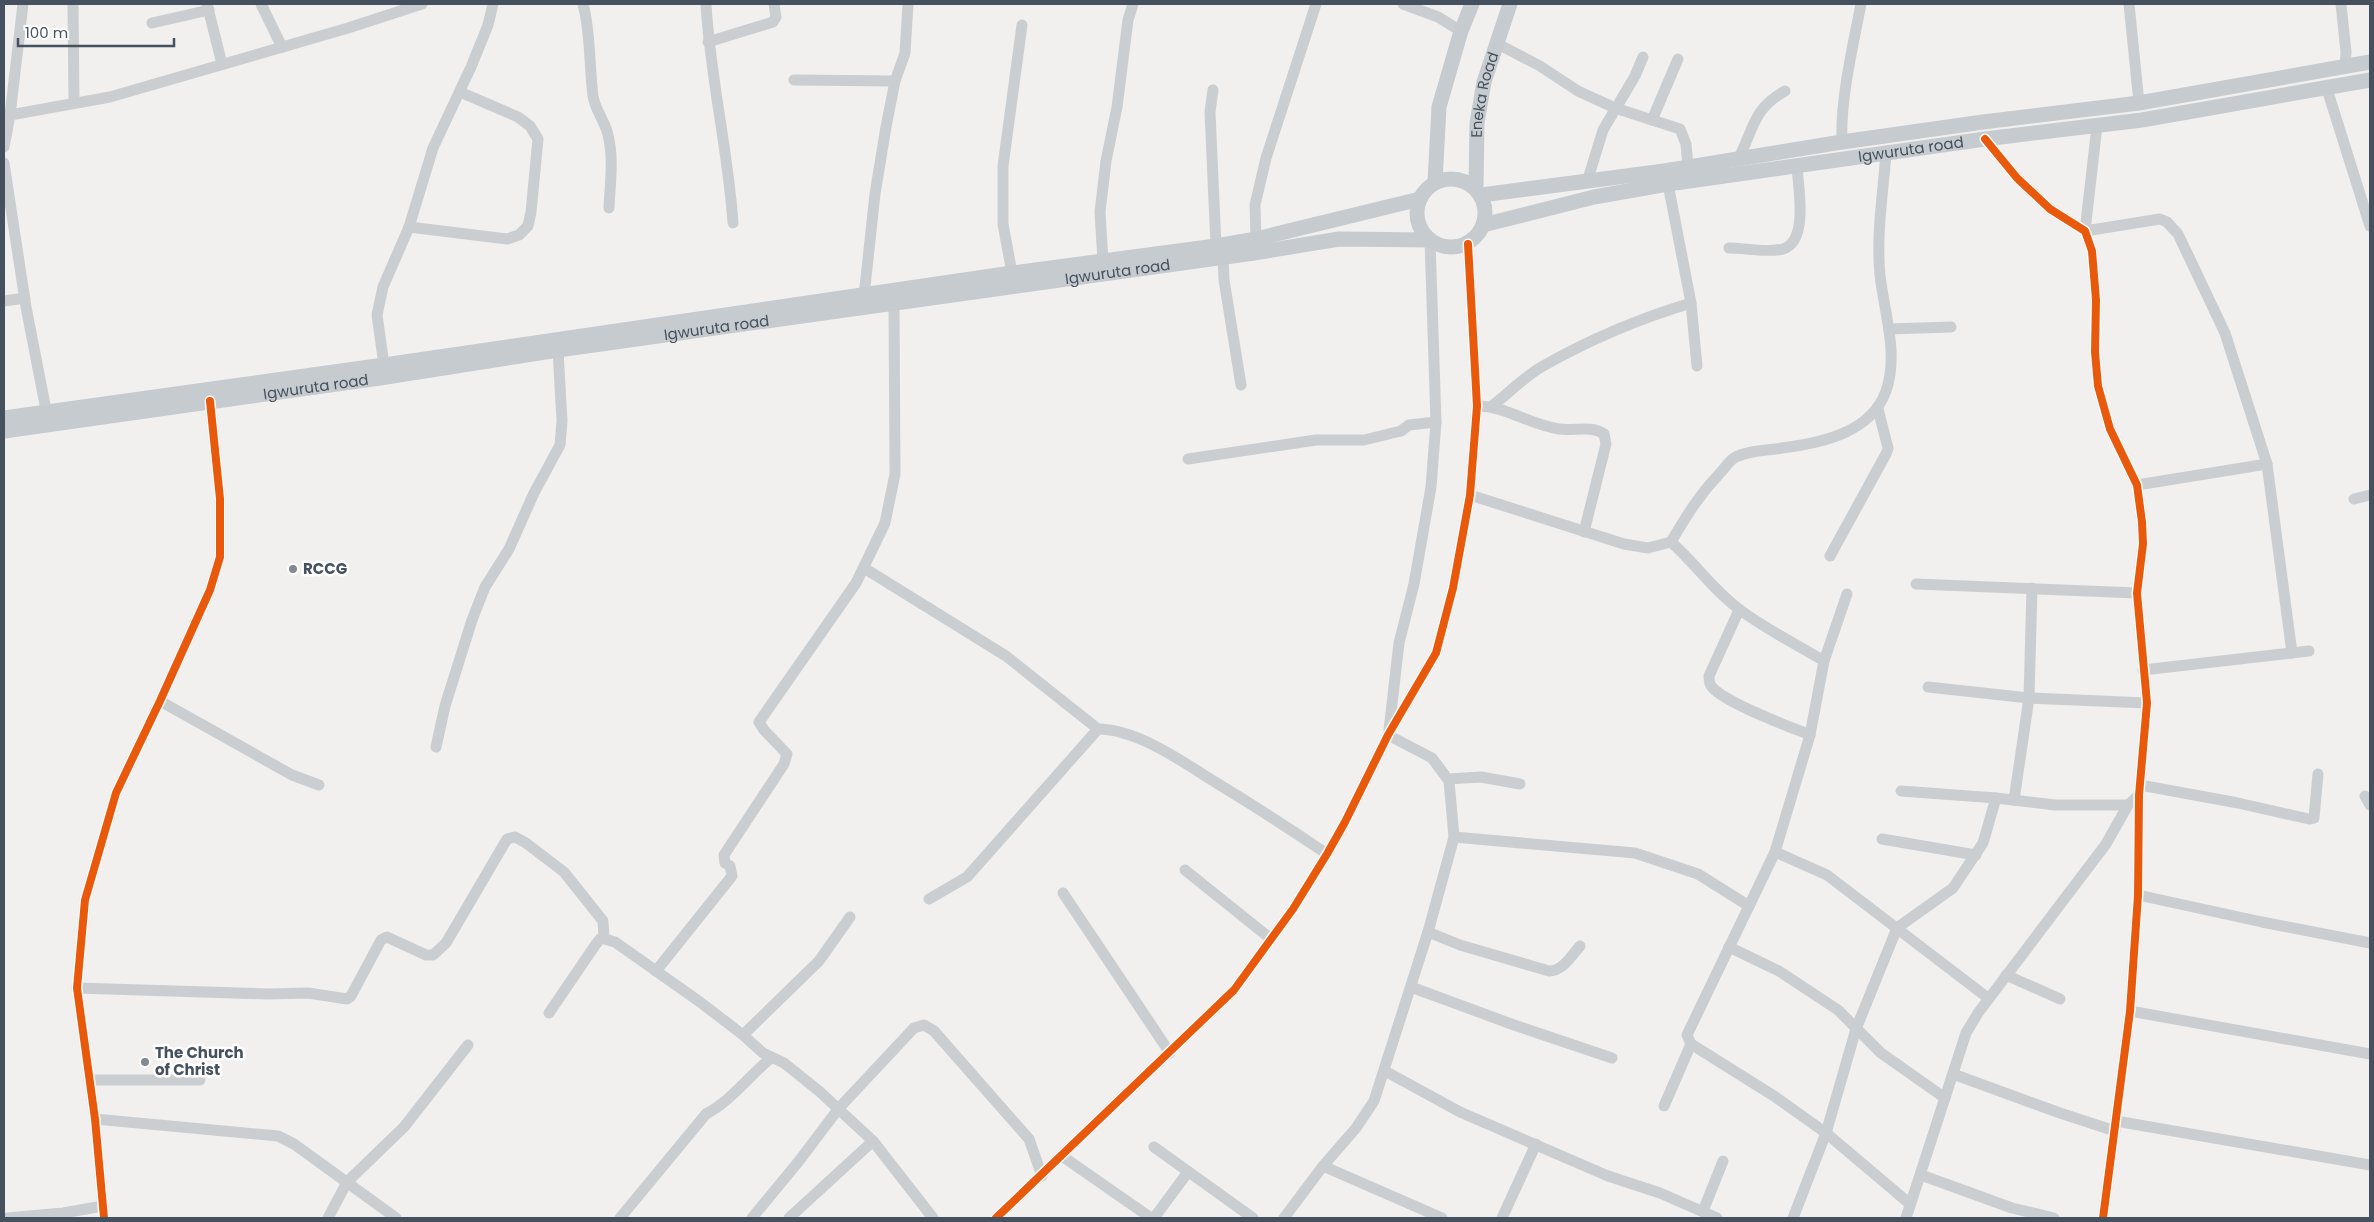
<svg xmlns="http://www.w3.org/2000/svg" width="2374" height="1222" font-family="Poppins,sans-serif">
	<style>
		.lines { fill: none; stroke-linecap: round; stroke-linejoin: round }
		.minor { stroke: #cbced1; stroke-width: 11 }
		.major { stroke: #c6cbcf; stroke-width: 15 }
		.cycleway-casing { stroke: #fff; stroke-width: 11 }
		.cycleway { stroke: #e8590c; stroke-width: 8 }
		.poi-dot { fill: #818991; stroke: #fff; stroke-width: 2 }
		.labels { text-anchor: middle; stroke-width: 5; stroke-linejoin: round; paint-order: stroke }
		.street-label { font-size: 15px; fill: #45515e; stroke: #fff }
		.poi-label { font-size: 15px; font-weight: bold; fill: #45515e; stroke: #fff; text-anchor: start }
	</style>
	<rect width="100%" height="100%" fill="#f1f0ef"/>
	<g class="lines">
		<g class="minor">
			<polyline points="73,4 74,103"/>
			<polyline points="207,4 222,64"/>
			<polyline points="261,4 282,47"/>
			<path d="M583 4C591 34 589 65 593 96 595 110 605 121 608 135 614 159 610 184 609 208"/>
			<path d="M706 4C710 77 728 149 733 223"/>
			<polyline points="1403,4 1438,17 1461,31"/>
			<polyline points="2129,4 2139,103"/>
			<polyline points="2341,4 2346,52 2345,68"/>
			<polyline points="152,23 209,10"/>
			<polyline points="708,42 773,22 776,17 774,4"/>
			<polyline points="1496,43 1540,66 1578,91 1615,108 1680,129 1686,144 1688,167"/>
			<polyline points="794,80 895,81"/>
			<polyline points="2327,89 2370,226"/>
			<polyline points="1213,90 1210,112 1216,246"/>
			<polyline points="4,116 10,115 23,4"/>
			<polyline points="1652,120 1678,59"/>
			<polyline points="2097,126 2085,231 2160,219 2167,222 2178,234 2225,333 2267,464 2292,653"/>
			<polyline points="1985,139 2017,178 2050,209 2085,231 2092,251 2096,300 2095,352 2098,386 2110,429 2137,485 2142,522 2143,544 2137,593 2147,703 2139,795 2138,895 2130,1011 2103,1218"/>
			<path d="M1842 142C1840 100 1853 46 1861 4"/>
			<polyline points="4,147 10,115 110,97 348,28 422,4"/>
			<path d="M1737 161C1754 131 1751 110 1785 91"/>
			<polyline points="4,163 26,307 48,420"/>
			<polyline points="1587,182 1603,130 1635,76 1643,57"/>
			<polyline points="1668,184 1691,303 1697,366"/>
			<polyline points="409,227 507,239 519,235 528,226 531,212 538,139 530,126 518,117 460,92"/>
			<polyline points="1256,239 1255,205 1266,158 1316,4"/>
			<path d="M1729 248C1743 248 1770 253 1783 249 1809 241 1798 187 1797 166"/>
			<polyline points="1223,256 1224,280 1241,385"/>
			<polyline points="1103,261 1100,212 1106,161 1117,107 1128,20 1133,4"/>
			<polyline points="1012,273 1003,224 1003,166 1022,25"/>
			<polyline points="864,296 875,194 886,127 895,81 905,53 908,4"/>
			<polyline points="4,301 25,298"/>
			<polyline points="1889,329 1951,327"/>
			<polyline points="384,365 377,315 383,287 409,227 433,148 471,67 488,25 493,4"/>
			<path d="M1477 406C1506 406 1530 425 1559 429 1575 431 1592 425 1604 434L1606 444 1584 532"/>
			<path d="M1492 406C1509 393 1525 376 1543 366 1589 340 1641 318 1691 303"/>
			<polyline points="1188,459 1316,440 1364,440 1401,431 1409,425 1436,422"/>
			<polyline points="2137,485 2267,464"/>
			<path d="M1470 495 1624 544 1648 548 1671 542C1695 563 1713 590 1739 609 1765 629 1796 644 1824 661"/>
			<polyline points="2354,499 2370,495"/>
			<path d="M1671 542C1687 515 1699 495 1721 472 1725 468 1729 461 1734 458 1748 450 1767 451 1782 448 1821 443 1871 433 1886 391 1899 354 1884 312 1880 275 1876 236 1883 193 1886 154"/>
			<polyline points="1830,556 1886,454 1888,448 1878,409"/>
			<polyline points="864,568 1006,656 1098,729"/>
			<polyline points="1916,584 2137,593"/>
			<polyline points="1847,594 1824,661 1810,735 1775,852 1687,1035 1691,1044 1774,1096 1826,1133 1910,1204"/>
			<path d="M1739 610 1709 676C1709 680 1709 684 1712 687 1725 703 1788 726 1810 735"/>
			<polyline points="2143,670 2309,651"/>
			<polyline points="1928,687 2029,698 2147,703"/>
			<polyline points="160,701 292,775 319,785"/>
			<polyline points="1389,730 1399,643 1414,584 1431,487 1436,422 1430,240"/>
			<polyline points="436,747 445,706 472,620 485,587 509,549 534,493 560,445 562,421 558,350"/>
			<polyline points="1448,779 1481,777 1520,784"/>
			<polyline points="2140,785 2238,803 2309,819 2314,818 2318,774"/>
			<polyline points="1901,791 1996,798 2055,805 2128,805"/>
			<polyline points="2365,796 2370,805"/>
			<polyline points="2014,800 2029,698 2032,588"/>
			<polyline points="1454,837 1635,853 1698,874 1749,906"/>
			<polyline points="1882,839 1976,855"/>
			<polyline points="1775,852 1827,875 1988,998"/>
			<polyline points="1185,870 1271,939"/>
			<polyline points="1063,893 1170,1053"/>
			<polyline points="2138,895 2262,922 2370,943"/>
			<path d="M929 899 967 877 1098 729C1137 729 1183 762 1215 782 1253 805 1290 829 1327 854"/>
			<path d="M1428 932 1460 945 1549 971C1563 971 1572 955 1580 946"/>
			<polyline points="1729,947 1779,971 1838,1010 1881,1053 1945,1098"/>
			<polyline points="656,971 732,876 730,866 725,863 724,855 784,764 787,754 764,730 759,722 856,583 885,523 895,474 894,303"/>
			<polyline points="2006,975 2060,999"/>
			<polyline points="1411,987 1514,1025 1612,1058"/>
			<polyline points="77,988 268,994 308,993 347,999 351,996 381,940 387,937 426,955 433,955 446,943 507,839 515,837 526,843 564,872 603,921 604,938"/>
			<polyline points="2130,1011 2370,1054"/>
			<polyline points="549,1013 596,944 601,938 615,942 700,1002 743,1035 763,1053 784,1063 819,1091 873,1141 933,1218"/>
			<polyline points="743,1035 819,961 850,917"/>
			<polyline points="1385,1071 1460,1112 1608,1176 1660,1193 1717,1218"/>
			<polyline points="1953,1074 2060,1113 2115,1131"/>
			<polyline points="89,1080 200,1080"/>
			<polyline points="1664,1106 1691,1044"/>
			<polyline points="95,1119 278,1136 294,1144 396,1218"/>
			<polyline points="2116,1121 2370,1165"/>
			<polyline points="1154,1147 1253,1218"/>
			<polyline points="1062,1156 1151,1218"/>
			<polyline points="1323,1166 1442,1218"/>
			<polyline points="1921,1175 2012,1208 2054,1218"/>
			<polyline points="1703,1211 1723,1161"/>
			<polyline points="7,1218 63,1213 103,1206"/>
			<polyline points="104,1218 95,1119 77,988 85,900 116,793 160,701 210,590 220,557 220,499 210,401"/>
			<polyline points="328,1218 347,1182 404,1127 468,1045"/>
			<path d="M620 1218 706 1114C731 1101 749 1076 771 1058"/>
			<polyline points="752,1218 799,1161 839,1108 914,1028 924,1025 934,1031 1029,1139 1042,1176"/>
			<polyline points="789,1218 873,1141"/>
			<polyline points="996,1218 1234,990 1293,909 1327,854 1345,822 1388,735 1436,653 1453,588 1470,495 1477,406 1468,244"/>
			<polyline points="1154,1218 1188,1172"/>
			<polyline points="1284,1218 1323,1166 1356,1128 1374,1101 1428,932 1454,837 1449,781 1432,758 1388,735"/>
			<polyline points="1502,1218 1536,1144"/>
			<polyline points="1793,1218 1826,1133 1856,1029 1897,928 1953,888 1983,843 1996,798"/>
			<polyline points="1906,1218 1966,1033 1978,1013 2106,844 2128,805 2139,795"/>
		</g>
		<g class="major">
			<circle cx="1451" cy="213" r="34"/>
			<polyline points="1435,182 1439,107 1461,31 1472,4"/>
			<path id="s1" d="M1476 189 1477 123 1484 82 1510 4"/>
			<polyline points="1481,195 1664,171 1842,142 1983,122 2139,103 2370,62"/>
			<path id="s2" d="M1483 225 1594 197 1668 184 1985 139 2142 120 2370 80"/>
			<polyline points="4,418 384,365 1012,273 1216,246 1256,239 1420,199"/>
			<path id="s3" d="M4 431 380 378 558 350 1254 253 1339 239 1430 240"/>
		</g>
		<g class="cycleway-casing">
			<g id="cycleway">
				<polyline points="1985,139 2017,178 2050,209 2085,231 2092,251 2096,300 2095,352 2098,386 2110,429 2137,485 2142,522 2143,544 2137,593 2147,703 2139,795 2138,895 2130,1011 2103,1218"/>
				<polyline points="104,1218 95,1119 77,988 85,900 116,793 160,701 210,590 220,557 220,499 210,401"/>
				<polyline points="996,1218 1234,990 1293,909 1327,854 1345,822 1388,735 1436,653 1453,588 1470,495 1477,406 1468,244"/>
			</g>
		</g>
		<use href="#cycleway" class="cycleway"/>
	</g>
	<g class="poi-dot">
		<circle cx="293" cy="569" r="5"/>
		<circle cx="145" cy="1062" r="5"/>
	</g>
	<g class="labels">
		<g class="street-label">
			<text dy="5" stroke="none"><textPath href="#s1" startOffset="95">Eneka Road</textPath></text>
			<text dy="5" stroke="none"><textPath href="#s2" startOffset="435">Igwuruta road</textPath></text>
			<text dy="5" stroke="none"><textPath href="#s3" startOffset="1125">Igwuruta road</textPath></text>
			<text dy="5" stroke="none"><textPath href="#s3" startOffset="720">Igwuruta road</textPath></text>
			<text dy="5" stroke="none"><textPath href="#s3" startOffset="315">Igwuruta road</textPath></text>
		</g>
		<g class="poi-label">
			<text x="303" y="574">RCCG</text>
			<text x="155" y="1058">The Church<tspan x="155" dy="17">of Christ</tspan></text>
		</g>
	</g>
	<rect width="2374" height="1222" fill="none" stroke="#45515e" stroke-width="10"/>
	<path d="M18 38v8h156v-8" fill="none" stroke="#45515e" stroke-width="2.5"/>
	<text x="25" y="38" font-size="15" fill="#45515e" stroke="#ffffff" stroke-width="4" paint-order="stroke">100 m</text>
</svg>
